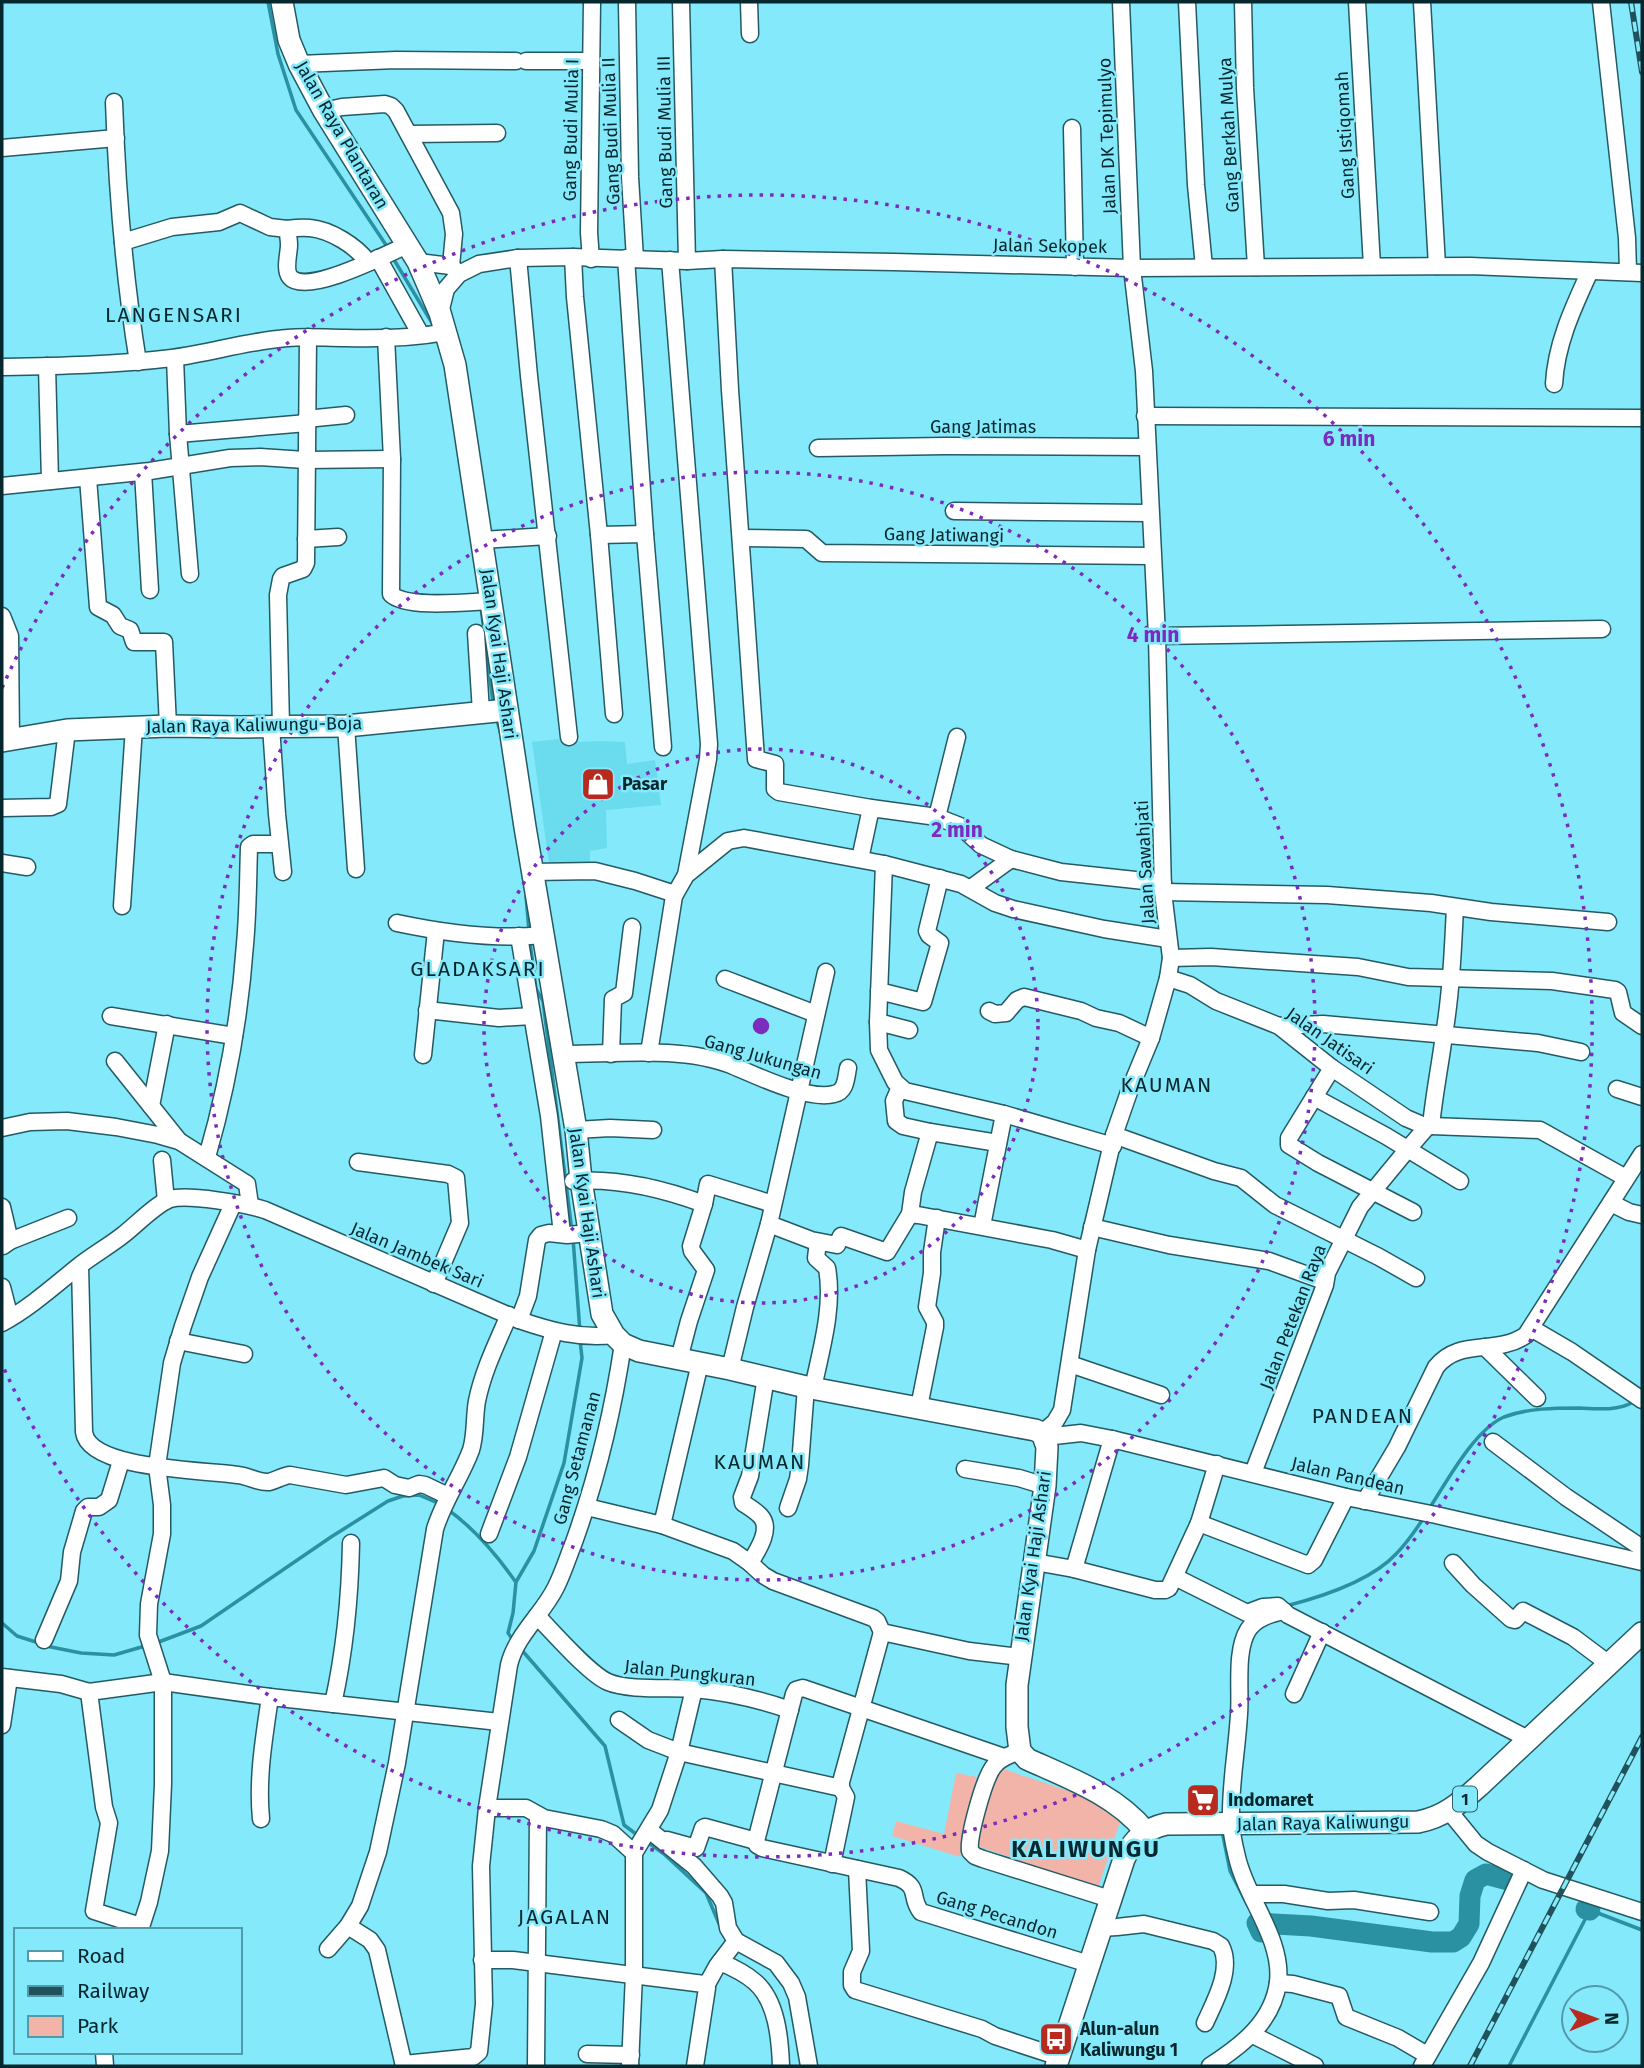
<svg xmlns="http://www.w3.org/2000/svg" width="1644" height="2068" font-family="'Fira Sans',sans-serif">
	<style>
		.built { fill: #6bdbee }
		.green { fill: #f2b4a9 }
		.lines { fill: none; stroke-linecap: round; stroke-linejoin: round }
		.stream { stroke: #2991a1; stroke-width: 3.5 }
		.river { stroke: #2991a1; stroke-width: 21 }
		.minor-casing { stroke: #245a63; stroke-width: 19 }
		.major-casing { stroke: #245a63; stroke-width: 24 }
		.minor { stroke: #fff; stroke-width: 16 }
		.major { stroke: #fff; stroke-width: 21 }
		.rail-casing { stroke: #21525b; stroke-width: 6 }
		.rail { stroke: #84e9fa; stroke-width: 3.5; stroke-dasharray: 10; stroke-linecap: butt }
		.ring { fill: none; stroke: #7b2cbf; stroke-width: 3.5; stroke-dasharray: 3.5 7 }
		.labels { text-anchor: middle; stroke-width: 5; stroke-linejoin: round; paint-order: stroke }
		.shield { fill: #84e9fa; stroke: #2b616a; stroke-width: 2 }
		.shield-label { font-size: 16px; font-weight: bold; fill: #05272d }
		.street-label { font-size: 18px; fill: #05272d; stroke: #84e9fa }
		.poi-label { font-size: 18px; font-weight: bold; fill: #05272d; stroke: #84e9fa; text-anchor: start }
		.quarter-label { font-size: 21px; letter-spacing: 2px; fill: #05272d; stroke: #84e9fa }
		.district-label { font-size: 24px; font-weight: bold; letter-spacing: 2px; fill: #05272d; stroke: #84e9fa }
		.centre { fill: #7b2cbf; stroke: #84e9fa; stroke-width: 3.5 }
		.ring-label { font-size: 21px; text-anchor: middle; font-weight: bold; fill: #7b2cbf; stroke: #84e9fa; stroke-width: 5; stroke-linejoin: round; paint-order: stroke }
	</style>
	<rect width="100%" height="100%" fill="#84e9fa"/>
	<polygon class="built" points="577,737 578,742 599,741 625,742 627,764 655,760 661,805 606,810 607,848 590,851 590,866 550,870 532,742"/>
	<g class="green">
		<polygon points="998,1767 1092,1799 1121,1819 1098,1888 975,1845"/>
		<polygon points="956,1773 977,1777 960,1857 892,1836 896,1821 944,1834"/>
	</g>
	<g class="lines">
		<g class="stream">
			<polyline points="268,2 278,54 296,110 388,248"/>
			<polyline points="393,258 432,323"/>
			<polyline points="481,607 493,703"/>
			<polyline points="496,717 501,734"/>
			<polyline points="526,896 529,931"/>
			<polyline points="530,942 536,989 543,1001 572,1231"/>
			<polyline points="573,1238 580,1332"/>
			<path d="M447 1509C474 1528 496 1554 515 1581"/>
			<path d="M1429 1509C1446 1483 1474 1430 1504 1417 1528 1408 1555 1408 1580 1408 1597 1409 1619 1411 1633 1402"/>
			<path d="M1286 1606C1321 1597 1371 1581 1396 1554 1406 1544 1415 1531 1423 1519"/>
			<polyline points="2,1623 17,1636 39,1643"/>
			<polyline points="513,1640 508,1633 513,1613 516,1582 534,1551 564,1463 582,1358 580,1340"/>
			<polyline points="156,1643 201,1626 331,1537 388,1501 403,1496 419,1495 440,1504"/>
			<polyline points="46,1646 81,1653 114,1655 145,1646"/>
			<polyline points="520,1648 605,1746 624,1825 640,1837"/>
			<polyline points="1222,1831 1230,1871 1248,1906"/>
			<polyline points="646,1841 664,1854 706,1893 720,1926"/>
			<polyline points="1509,2066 1590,1910 1642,1930"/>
		</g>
		<g class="river">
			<polyline points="1586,1909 1590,1910"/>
			<polyline points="1261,1932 1257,1923 1311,1926 1432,1942 1453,1942 1461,1937 1469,1924 1470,1896 1475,1880 1486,1874 1512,1881"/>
		</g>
		<g class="minor-casing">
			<g id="minor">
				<polyline points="627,2 630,177 635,259"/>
				<polyline points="681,2 687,261"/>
				<polyline points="749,2 750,34"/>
				<polyline points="1187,2 1196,185 1204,267"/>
				<polyline points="1243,2 1245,88 1256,267"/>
				<polyline points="1357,2 1372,266"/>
				<polyline points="1422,2 1437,266"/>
				<polyline points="1601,2 1627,238 1628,272"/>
				<polyline points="526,61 590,61"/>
				<polyline points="299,64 396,60 516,61"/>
				<path d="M114 102C117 189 124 276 138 362"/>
				<polyline points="324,111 342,107 385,104 391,106 396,111 451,213 454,234 451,266"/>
				<polyline points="1072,128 1075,267"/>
				<polyline points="409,134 497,133"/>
				<polyline points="2,148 116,138"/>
				<path d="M287 229C294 228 302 227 310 228 331 230 356 246 368 262"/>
				<path d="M123 242 172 227 219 222 240 213 270 227 287 229C288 234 289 239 289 245 289 253 284 270 290 277 306 296 387 254 407 245"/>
				<polyline points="573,257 575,297 599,535 614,714"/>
				<polyline points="378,258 421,335"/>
				<polyline points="518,258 529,376 569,737"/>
				<polyline points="626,258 645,534"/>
				<polyline points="591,259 589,233 592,2"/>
				<polyline points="723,259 730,390 756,759 775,764 775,789 779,792 871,808"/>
				<polyline points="670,260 709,744 708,759 686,875"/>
				<polyline points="418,262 451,266 458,273"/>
				<polyline points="440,313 446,289 459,274 479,264 518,258 573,257 687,261 723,259 894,262 1132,268 1470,266 1642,273"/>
				<path d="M386 337 392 459 391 594C406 609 468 602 491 601"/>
				<polyline points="175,358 178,434 190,574"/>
				<polyline points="47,366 50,481"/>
				<path d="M2 367C58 366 115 365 172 358 210 353 248 341 287 338 306 336 326 338 345 338 378 339 414 338 446 332"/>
				<path d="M1554 384C1556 344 1573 308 1590 271"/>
				<polyline points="1145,416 1640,418"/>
				<polyline points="306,419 346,415"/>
				<polyline points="178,434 307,423"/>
				<polyline points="818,448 945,446 1147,447"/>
				<polyline points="143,472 150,590"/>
				<polyline points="88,478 98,607 113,615 120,626 130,630 134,642 164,642 168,726"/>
				<polyline points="2,486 150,471 230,458 260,457 305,460 392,459"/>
				<polyline points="954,511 1150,513"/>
				<polyline points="599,535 645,534 663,747"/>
				<polyline points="741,538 806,539 822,553 1152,556"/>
				<polyline points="306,539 338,537"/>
				<polyline points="482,540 548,536"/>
				<polyline points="2,616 10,636 11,741"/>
				<polyline points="476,633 481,712"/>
				<polyline points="1157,636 1602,629"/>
				<polyline points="271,726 277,814 283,872"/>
				<polyline points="281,726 278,595 281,579 283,576 303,569 306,563 308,337"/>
				<polyline points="346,726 356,869"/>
				<polyline points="2,808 51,807 58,804 67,730"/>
				<polyline points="937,817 957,737"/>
				<polyline points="860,859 871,808 937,817 960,826 981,845 1011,859 1061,872 1163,883"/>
				<polyline points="2,863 27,867"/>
				<polyline points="884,864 878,1022 879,1050 895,1082 905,1091 1004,1114 1113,1146"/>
				<polyline points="532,872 595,871 635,881 675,894"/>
				<polyline points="971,888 1011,859"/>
				<polyline points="1163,892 1327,895 1431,903 1491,912 1608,922"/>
				<polyline points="122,906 134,727"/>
				<path d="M397 923C444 933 494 940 543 935"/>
				<polyline points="519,936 549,1116 562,1234"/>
				<polyline points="1171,958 1211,957 1358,967 1408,977 1552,981 1615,990 1618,992 1623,1013 1642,1026"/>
				<polyline points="1168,978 1190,985 1216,1001 1279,1026 1332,1068 1406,1118 1427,1127"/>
				<polyline points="725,979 816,1014"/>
				<polyline points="879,991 923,1002 940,943 929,935 927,931 940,878"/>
				<polyline points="427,1010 499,1018 532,1016"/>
				<polyline points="989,1011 995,1014 1006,1013 1017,1000 1024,997 1081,1011 1096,1018 1119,1023 1151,1038"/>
				<polyline points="111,1016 234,1036"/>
				<polyline points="878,1022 909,1030"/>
				<polyline points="1279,1026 1323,1024 1538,1043 1581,1052"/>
				<polyline points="649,1053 674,896 686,875 728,841 744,838 884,864 961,884 995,903 1013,909 1104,929 1168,939"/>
				<path d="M564 1054C616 1054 682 1046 731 1065 755 1075 808 1101 834 1094 846 1092 846 1078 848 1068"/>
				<polyline points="611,1054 613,999 624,993 632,927"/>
				<polyline points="423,1055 436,931"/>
				<polyline points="115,1061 179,1141"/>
				<polyline points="1332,1068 1289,1138 1289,1145 1318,1163 1413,1212"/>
				<polyline points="900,1087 894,1101 896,1121 903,1126 930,1132"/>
				<polyline points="1617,1089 1642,1097"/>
				<polyline points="1314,1097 1386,1136 1460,1181"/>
				<polyline points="151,1106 167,1024"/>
				<polyline points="1431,1126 1540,1130 1626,1178"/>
				<polyline points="2,1128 30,1122 67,1121 116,1127 158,1135 179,1141 247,1184 250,1205"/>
				<polyline points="576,1130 610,1128 653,1130"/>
				<polyline points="1114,1135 1214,1171 1241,1178 1275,1205 1379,1257 1416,1278"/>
				<path d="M207 1157C227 1088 240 1016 245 944 248 912 248 879 249 847L253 844H279"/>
				<polyline points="162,1160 166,1201"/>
				<polyline points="358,1162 448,1174 456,1178 460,1223 434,1284"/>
				<path d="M573 1181C617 1178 664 1189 704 1204"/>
				<polyline points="1611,1203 1629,1212 1642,1215"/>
				<polyline points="2,1207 10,1241 3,1246"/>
				<polyline points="910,1214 913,1192 930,1132 998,1143"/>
				<polyline points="769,1224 811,1240 837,1245 841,1236 887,1252 910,1214 918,1215 1052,1240 1087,1250"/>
				<polyline points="982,1226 1004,1114"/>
				<polyline points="1092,1227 1169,1245 1269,1261 1324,1281"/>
				<polyline points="10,1241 68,1218"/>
				<path d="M80 1266 84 1432C89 1470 206 1470 238 1475 249 1476 258 1483 269 1482 277 1480 282 1476 290 1475L346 1485 384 1478 395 1485 409 1488 419 1484 425 1485 448 1496"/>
				<polyline points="2,1287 10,1318"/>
				<polyline points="519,1320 528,1296 537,1240 541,1235 549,1233 567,1235 590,1233"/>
				<path d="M2 1323C31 1307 54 1286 79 1266 93 1255 109 1246 123 1235 136 1225 156 1204 170 1199 188 1194 246 1204 265 1210L519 1320C551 1331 580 1339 614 1335"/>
				<polyline points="1531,1328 1572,1352 1642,1400"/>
				<polyline points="178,1341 244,1354"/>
				<polyline points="1485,1347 1537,1398"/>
				<polyline points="679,1359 689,1321 706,1270 692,1251 691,1246 704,1204 708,1184 773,1204"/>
				<polyline points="1070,1364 1161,1395"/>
				<polyline points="730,1369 745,1307 769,1224 826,972"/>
				<path d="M813 1388C821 1350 834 1307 827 1268L816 1258 818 1242"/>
				<polyline points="919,1407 935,1327 935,1322 927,1307 932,1273 932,1252 937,1218"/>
				<polyline points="1042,1433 1055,1422 1062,1410 1087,1250 1114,1135 1130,1089 1151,1038 1168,978 1171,958 1163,892 1157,636 1144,371 1132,268 1121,2"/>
				<polyline points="1045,1437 1081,1433 1112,1439 1346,1497 1436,1515 1642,1562"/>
				<polyline points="1493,1442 1566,1497 1642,1548"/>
				<polyline points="965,1469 1019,1478 1045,1486"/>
				<path d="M1253 1473 1325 1285 1327 1273 1360 1207 1407 1150 1427 1127 1431 1126C1434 1095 1440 1066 1444 1035 1451 993 1453 950 1455 907"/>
				<path d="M1365 1501 1397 1447 1436 1367C1460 1337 1496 1356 1526 1335L1642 1154"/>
				<polyline points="587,1507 662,1525 733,1551 750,1563 763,1575 773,1581 873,1618 877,1621 882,1632 969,1651 1020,1657"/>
				<polyline points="788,1508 798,1479 800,1465 806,1387"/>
				<polyline points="1199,1523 1308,1565 1314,1560 1346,1497"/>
				<polyline points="662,1525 700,1363"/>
				<polyline points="489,1534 518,1457 554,1331"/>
				<polyline points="1035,1562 1074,1569 1112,1439"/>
				<path d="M750 1563C757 1551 771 1531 762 1518 758 1512 749 1507 743 1503L742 1497 750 1476 766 1377"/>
				<polyline points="1453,1563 1473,1585 1511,1619 1515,1620 1523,1611 1573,1637 1609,1664"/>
				<polyline points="1074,1569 1155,1590 1165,1590 1169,1588 1199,1523 1217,1464"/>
				<polyline points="1175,1577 1247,1613 1263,1607 1278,1606 1288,1615 1528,1739"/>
				<path d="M537 1616C553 1632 589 1674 608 1682 629 1691 671 1687 694 1689 728 1692 758 1699 790 1710"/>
				<polyline points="44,1640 69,1581 72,1552 84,1511 88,1507 99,1507 109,1500 121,1461"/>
				<polyline points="2,1677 61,1684 89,1692 163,1682 270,1697 499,1722"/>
				<polyline points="89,1692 104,1807 109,1823 94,1911 141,1926"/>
				<polyline points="1294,1694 1322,1632"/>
				<path d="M333 1704C345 1650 350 1598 351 1543"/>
				<polyline points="619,1720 648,1740 679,1752 841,1788"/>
				<polyline points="2,1725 9,1678"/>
				<path d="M1012 1754C1005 1757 998 1760 994 1766 984 1778 968 1837 970 1851L975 1856 983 1859 1110 1899"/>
				<path d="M1004 1757 803 1688 796 1690 794 1694 756 1841 757 1845 762 1848 899 1878C921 1888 909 1897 921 1912L1089 1964"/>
				<polyline points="487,1808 526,1808 544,1818 601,1829 613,1834 634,1853"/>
				<polyline points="1449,1811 1476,1844 1488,1852 1543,1880 1642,1912"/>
				<path d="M261 1819C257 1778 264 1738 270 1697"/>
				<polyline points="649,1830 694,1866 720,1896 724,1903 728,1928 736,1941 776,1963 791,1983 797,1997 809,2066"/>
				<polyline points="667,1840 696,1848 703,1828 705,1827 756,1841"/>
				<polyline points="832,1864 846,1797 841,1788 841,1782 882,1632"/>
				<polyline points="857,1869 861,1951 852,1972 852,1985 855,1990 982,2029 995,2036 1059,2057"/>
				<polyline points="1252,1894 1284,1894 1328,1901 1354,1900 1430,1912"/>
				<polyline points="348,1926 370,1940 377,1950 404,2066"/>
				<path d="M1100 1928 1117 1927 1144 1924 1213 1941 1221 1946C1233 1969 1215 2001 1205 2023"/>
				<polyline points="140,1930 149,1902 160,1851 163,1784 163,1682 148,1635 149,1604 162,1534 162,1505 157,1466 172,1363 183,1326 200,1277 233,1204"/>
				<path d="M328 1949 348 1926 360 1906 378 1852 397 1763 435 1529C444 1500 461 1477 471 1450 476 1434 474 1417 477 1401 483 1371 497 1343 509 1315"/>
				<polyline points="482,1960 513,1960 704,1984 707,1988 695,2066"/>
				<path d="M720 1962C732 1967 745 1973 755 1982 777 2001 780 2039 781 2066"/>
				<polyline points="1278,1983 1293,1984 1339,1996 1346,2017 1398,2038 1427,2055"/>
				<polyline points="706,1986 717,1966 736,1941"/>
				<polyline points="1253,2035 1315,2066"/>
				<polyline points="104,2052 105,2066"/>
				<polyline points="587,2054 631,2055"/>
				<path d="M404 2064 473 2057 479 2052 484 2004 481 1866 487 1808 509 1665C516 1635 543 1614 556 1587 563 1573 568 1557 574 1542 597 1478 613 1411 623 1344"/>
				<polyline points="536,2066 538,1815"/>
				<polyline points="630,2066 634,1974 634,1853 660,1810 679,1752 694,1689"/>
				<path d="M1210 2066C1241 2046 1273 2022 1278 1982 1283 1939 1246 1898 1237 1857 1234 1845 1231 1832 1231 1820 1230 1785 1237 1750 1239 1714 1241 1690 1235 1651 1248 1630 1256 1618 1270 1614 1284 1611"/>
				<polyline points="1422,2066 1481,1963 1524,1870"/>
			</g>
		</g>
		<g class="major-casing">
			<g id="major">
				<path d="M282 2 289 40 299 64 324 111 418 262 440 313 455 365 525 827 576 1130 581 1180 602 1314 614 1335 623 1344 639 1351 730 1369 806 1387 1035 1430 1042 1433 1047 1447 1045 1486 1017 1685V1727L1020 1751 1027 1759C1069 1778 1116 1795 1145 1831"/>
				<polyline points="2,741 67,730 168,726 240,727 346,726 507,710"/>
				<path d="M1056 2066 1124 1859C1133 1839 1145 1829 1166 1824L1418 1822C1444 1817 1460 1803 1479 1786L1642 1633"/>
			</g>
		</g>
		<use href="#minor" class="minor"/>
		<use href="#major" class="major"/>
		<g class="rail-casing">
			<g id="rail">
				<polyline points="1631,2 1642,72"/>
				<polyline points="1470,2066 1642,1737"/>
			</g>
		</g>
		<use href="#rail" class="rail"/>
	</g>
	<g class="ring">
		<circle cx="761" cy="1026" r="277"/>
		<circle cx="761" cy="1026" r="554"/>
		<path d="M2 688A831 831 0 1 1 2 1364"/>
	</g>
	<defs>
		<g id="shop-square" transform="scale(1.75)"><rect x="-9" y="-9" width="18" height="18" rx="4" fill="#b82a1e" stroke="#84e9fa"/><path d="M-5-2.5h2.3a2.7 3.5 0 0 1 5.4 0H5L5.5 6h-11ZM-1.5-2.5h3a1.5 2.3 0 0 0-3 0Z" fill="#fff"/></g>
		<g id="supermarket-square" transform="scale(1.75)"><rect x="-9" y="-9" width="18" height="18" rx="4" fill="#b82a1e" stroke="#84e9fa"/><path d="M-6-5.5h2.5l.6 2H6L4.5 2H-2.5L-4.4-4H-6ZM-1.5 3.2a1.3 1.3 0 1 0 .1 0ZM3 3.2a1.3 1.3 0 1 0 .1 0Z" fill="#fff"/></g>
		<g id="bus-square" transform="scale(1.75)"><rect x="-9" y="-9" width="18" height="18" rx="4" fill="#b82a1e" stroke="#84e9fa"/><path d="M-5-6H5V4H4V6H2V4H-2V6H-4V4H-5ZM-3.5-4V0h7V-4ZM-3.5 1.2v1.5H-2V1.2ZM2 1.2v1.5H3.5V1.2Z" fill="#fff"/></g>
	</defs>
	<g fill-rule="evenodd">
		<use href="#shop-square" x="598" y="784"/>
		<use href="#supermarket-square" x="1203" y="1800"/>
		<use href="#bus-square" x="1056" y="2039"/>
	</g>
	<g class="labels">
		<rect class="shield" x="1453" y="1786.5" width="24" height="25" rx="5"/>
		<g class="shield-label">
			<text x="1465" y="1805">1</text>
		</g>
		<g class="street-label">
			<text transform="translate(571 130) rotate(-89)" y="6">Gang Budi Mulia I</text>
			<text transform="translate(611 131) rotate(-92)" y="6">Gang Budi Mulia II</text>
			<text transform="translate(665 132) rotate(-91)" y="6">Gang Budi Mulia III</text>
			<text transform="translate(342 135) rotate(60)" y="6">Jalan Raya Plantaran</text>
			<text transform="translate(1229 135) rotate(-93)" y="6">Gang Berkah Mulya</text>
			<text transform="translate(1345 135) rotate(-93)" y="6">Gang Istiqomah</text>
			<text transform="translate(1107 136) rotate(-92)" y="6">Jalan DK Tepimulyo</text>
			<text transform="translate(1050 246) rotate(1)" y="6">Jalan Sekopek</text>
			<text x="983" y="433">Gang Jatimas</text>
			<text transform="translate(944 535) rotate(1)" y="6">Gang Jatiwangi</text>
			<text transform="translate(499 654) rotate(82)" y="6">Jalan Kyai Haji Ashari</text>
			<text transform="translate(254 725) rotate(-1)" y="6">Jalan Raya Kaliwungu-Boja</text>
			<text transform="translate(1145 862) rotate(-93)" y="6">Jalan Sawahjati</text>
			<text transform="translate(1330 1041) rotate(35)" y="6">Jalan Jatisari</text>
			<text transform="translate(763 1057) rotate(16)" y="6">Gang Jukungan</text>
			<text transform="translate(587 1213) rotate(82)" y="6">Jalan Kyai Haji Ashari</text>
			<text transform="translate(417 1255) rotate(23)" y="6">Jalan Jambek Sari</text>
			<text transform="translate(1293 1317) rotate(-69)" y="6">Jalan Petekan Raya</text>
			<text transform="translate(577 1458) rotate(-75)" y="6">Gang Setamanan</text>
			<text transform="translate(1348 1476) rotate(13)" y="6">Jalan Pandean</text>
			<text transform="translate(1033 1556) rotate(-82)" y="6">Jalan Kyai Haji Ashari</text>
			<text transform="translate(690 1673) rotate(6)" y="6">Jalan Pungkuran</text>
			<text transform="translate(1323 1823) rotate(-1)" y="6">Jalan Raya Kaliwungu</text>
			<text transform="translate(997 1915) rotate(17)" y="6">Gang Pecandon</text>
		</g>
		<g class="poi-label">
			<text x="622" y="790">Pasar</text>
			<text x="1228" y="1806">Indomaret</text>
			<text x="1080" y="2035">Alun-alun<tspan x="1080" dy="21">Kaliwungu 1</tspan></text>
		</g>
		<g class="quarter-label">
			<text x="174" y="322">LANGENSARI</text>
			<text x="478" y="976">GLADAKSARI</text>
			<text x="1167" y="1092">KAUMAN</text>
			<text x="1363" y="1423">PANDEAN</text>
			<text x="760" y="1469">KAUMAN</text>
			<text x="565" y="1924">JAGALAN</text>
		</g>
		<g class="district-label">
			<text x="1086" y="1857">KALIWUNGU</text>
		</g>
	</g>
	<circle cx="761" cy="1026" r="10" class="centre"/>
	<g class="ring-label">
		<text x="1349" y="446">6 min</text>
		<text x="1153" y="642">4 min</text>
		<text x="957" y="837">2 min</text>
	</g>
	<rect width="1644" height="2068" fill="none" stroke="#05272d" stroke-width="7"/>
	<rect x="14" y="1928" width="228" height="126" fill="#84e9fa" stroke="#519ba8" stroke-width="2"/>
	<rect x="28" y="1951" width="35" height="10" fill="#ffffff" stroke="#519ba8" stroke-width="2"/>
	<text x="77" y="1963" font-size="21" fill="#05272d">Road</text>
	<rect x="28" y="1986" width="35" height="10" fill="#21525b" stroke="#519ba8" stroke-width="2"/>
	<text x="77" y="1998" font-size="21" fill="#05272d">Railway</text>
	<rect x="28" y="2016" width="35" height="21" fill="#f2b4a9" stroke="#519ba8" stroke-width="2"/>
	<text x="77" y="2033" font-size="21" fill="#05272d">Park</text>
	<g transform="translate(1595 2019) rotate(89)"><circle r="33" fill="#84e9fa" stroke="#519ba8" stroke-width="2"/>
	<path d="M0-5L12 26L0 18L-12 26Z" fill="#b82a1e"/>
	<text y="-10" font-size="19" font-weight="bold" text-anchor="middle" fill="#05272d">N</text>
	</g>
</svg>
